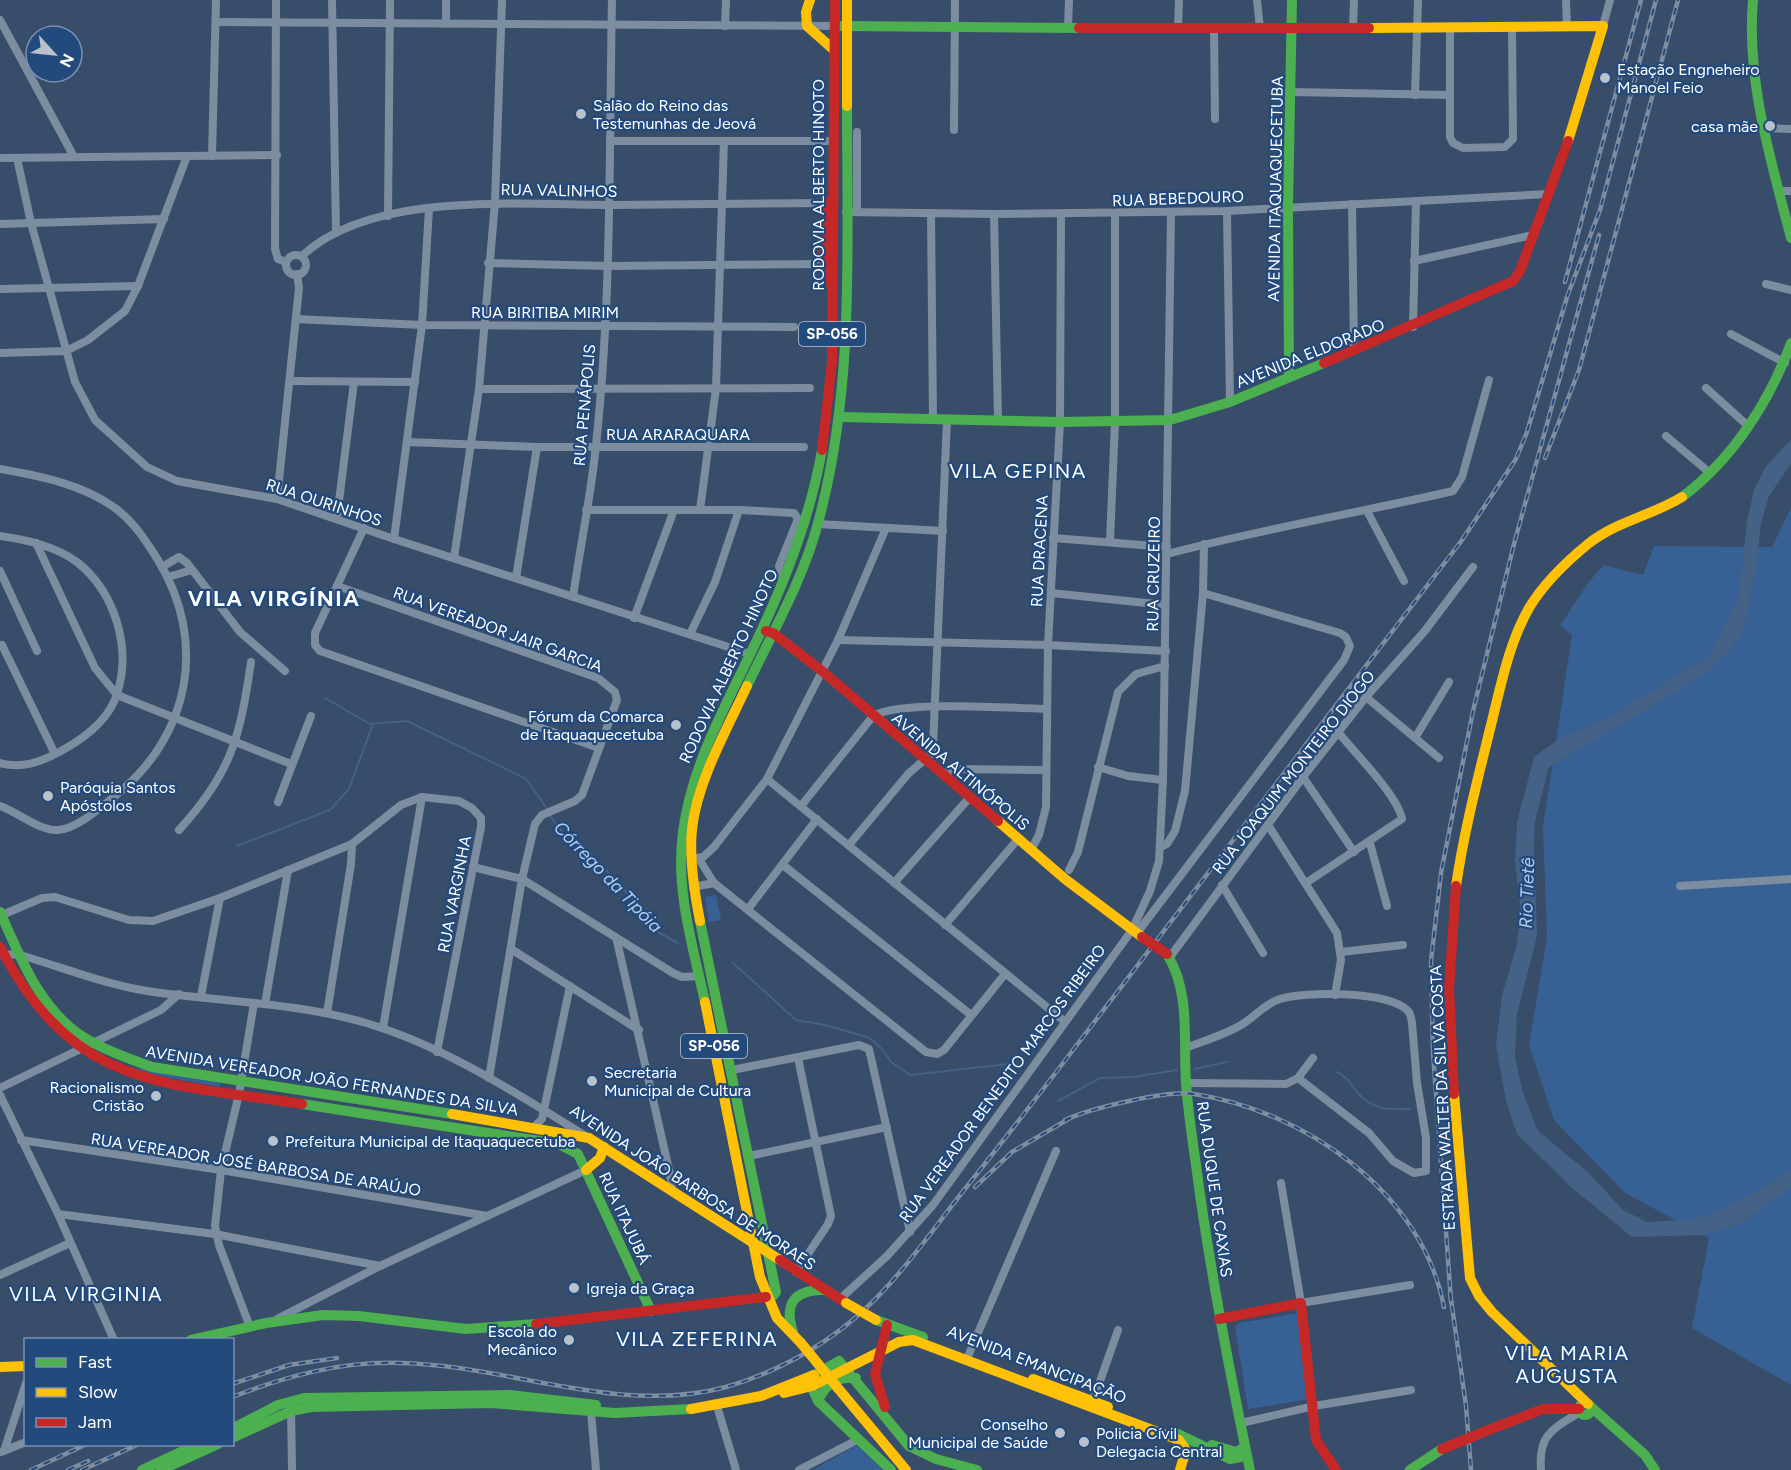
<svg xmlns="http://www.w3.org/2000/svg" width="1791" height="1470" font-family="Figtree,sans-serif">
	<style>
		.green { fill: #376094 }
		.water { fill: #456185 }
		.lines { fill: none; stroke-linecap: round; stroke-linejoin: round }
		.stream { stroke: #456185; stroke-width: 2 }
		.street { stroke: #7d8da0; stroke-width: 8 }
		.fast { stroke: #4caf50; stroke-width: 10 }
		.slow { stroke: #ffc107; stroke-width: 10 }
		.jam { stroke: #c62828; stroke-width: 10 }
		.rail-casing { stroke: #7e8da0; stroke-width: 4.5 }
		.rail { stroke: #234a7d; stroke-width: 2; stroke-dasharray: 7; stroke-linecap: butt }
		.slow-bridge { stroke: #ffc107; stroke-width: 10 }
		.jam-bridge { stroke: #c62828; stroke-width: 10 }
		.poi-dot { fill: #b9c1ca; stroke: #234a7d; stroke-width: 2 }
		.labels { text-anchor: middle; stroke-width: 4.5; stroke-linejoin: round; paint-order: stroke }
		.shield { fill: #234a7d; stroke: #bdc9d8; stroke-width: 1.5 }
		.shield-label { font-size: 15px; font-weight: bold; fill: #fff }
		.poi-label { font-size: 16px; fill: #fff; stroke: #234a7d; text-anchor: start }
		.street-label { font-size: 16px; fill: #fff; stroke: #234a7d }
		.water-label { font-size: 18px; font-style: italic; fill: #b3cded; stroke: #234a7d }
		.quarter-label { font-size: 20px; letter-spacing: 1.5px; fill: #fff; stroke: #234a7d }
		.district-label { font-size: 22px; font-weight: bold; letter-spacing: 1.5px; fill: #fff; stroke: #234a7d }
	</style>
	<rect width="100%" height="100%" fill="#374d69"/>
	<g class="green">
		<path d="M1791 508V1385L1692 1328 1709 1238 1625 1193 1554 1120 1529 1045 1547 937 1543 827 1572 635 1560 625C1575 605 1585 583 1604 565L1643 575 1654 546 1772 547Z"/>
		<polygon points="716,895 721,920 709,922 705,897"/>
		<polygon points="130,1067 221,1083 220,1087 131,1071"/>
		<polygon points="1299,1313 1310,1399 1248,1409 1235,1327 1239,1323"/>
		<polygon points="859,1446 883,1470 813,1470 853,1447"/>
	</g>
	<polygon class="water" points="1791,440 1791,464 1769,496 1761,524 1756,569 1744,628 1729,652 1712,668 1684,687 1549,767 1535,821 1534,844 1537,936 1517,1014 1515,1056 1522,1090 1538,1131 1588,1172 1623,1210 1647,1222 1695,1219 1723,1210 1791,1171 1791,1187 1742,1223 1703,1235 1632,1237 1572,1188 1517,1134 1506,1101 1496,1045 1502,995 1516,948 1521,914 1515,862 1517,822 1534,757 1559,739 1608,718 1709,656 1723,632 1739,594 1747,521 1754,490 1766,466"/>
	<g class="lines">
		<g class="stream">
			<polyline points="325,698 370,724 407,721 502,767 526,779 548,810"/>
			<polyline points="550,815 558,828 589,852 634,900 656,931 678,943"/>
			<polyline points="237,846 330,810 349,789 373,724"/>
			<polyline points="732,962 796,1020 825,1025 870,1038 883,1050 891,1062 910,1075 1008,1064"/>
			<polyline points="1194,1069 1227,1062"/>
			<path d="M1337 1072C1347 1077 1350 1083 1357 1092 1372 1110 1389 1110 1410 1109"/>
			<polyline points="1058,1101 1100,1078 1134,1077 1177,1070"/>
		</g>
		<g class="street">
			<polyline points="276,0 275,249 278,259 286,262"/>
			<polyline points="332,0 336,232"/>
			<polyline points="1257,0 1260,29"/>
			<polyline points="1566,0 1567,27"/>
			<polyline points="0,20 74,157"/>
			<polyline points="216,22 835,26"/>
			<polyline points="446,23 446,0"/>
			<polyline points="725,26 726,0"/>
			<polyline points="1603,26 1610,0"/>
			<polyline points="1068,28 1069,0"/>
			<polyline points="1353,28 1354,0"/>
			<polyline points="1178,29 1179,0"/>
			<polyline points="1214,29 1215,119"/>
			<polyline points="1450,29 1450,137 1453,143 1463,148 1505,147 1513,139 1512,28"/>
			<polyline points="1291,92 1450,95"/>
			<polyline points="1415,95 1418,0"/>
			<polyline points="1763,128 1791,129"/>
			<polyline points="954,130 955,0"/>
			<polyline points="610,141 833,141"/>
			<polyline points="212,156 216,0"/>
			<polyline points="0,158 277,155"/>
			<polyline points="17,158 31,223 75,382 95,420 147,467 177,481 277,499 394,539 750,654"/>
			<polyline points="1780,191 1791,191"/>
			<polyline points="1352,204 1354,350"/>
			<polyline points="1227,211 1230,402"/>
			<polyline points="846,212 994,214 1227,211 1548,194"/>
			<polyline points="857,212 857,132"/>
			<polyline points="931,213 933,419"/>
			<polyline points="994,214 998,421"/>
			<polyline points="388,216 390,0"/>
			<polyline points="0,224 164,219"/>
			<circle cx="296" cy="265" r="10"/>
			<path d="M302 256C372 190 523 205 613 205 685 205 756 204 827 203"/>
			<polyline points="1414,261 1533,235"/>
			<polyline points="488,263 608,266 823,264"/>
			<polyline points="1766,284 1791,290"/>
			<polyline points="0,289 138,286"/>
			<polyline points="296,319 422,325 794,327"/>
			<polyline points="1413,327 1416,201"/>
			<polyline points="1731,334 1785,363"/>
			<polyline points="0,353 66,351 88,340 125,311 138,286 187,156"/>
			<polyline points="290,381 415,382"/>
			<polyline points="1706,388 1747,425"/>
			<polyline points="479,389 810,388"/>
			<polyline points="1666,436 1710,473"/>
			<polyline points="408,442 537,447 804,447"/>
			<path d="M0 469C40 476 82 484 115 508 134 522 146 541 158 560 208 642 190 736 116 795 101 807 77 829 58 830 39 831 18 812 0 806"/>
			<polyline points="277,499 299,288 297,274"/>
			<polyline points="586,510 739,510 794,513 798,519 779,566 783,581"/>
			<polyline points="700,510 716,388 724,141"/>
			<polyline points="1367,511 1404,581"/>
			<polyline points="337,517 354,382"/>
			<polyline points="818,524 943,531"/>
			<polyline points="364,528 315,633 315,645 320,651 599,748"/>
			<path d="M0 536C27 540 55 546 77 562 115 592 132 648 117 694 109 720 83 739 61 751 41 762 22 769 0 763"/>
			<polyline points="1053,538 1167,547"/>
			<polyline points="394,539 422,325 429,209"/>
			<polyline points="1110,541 1115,422 1115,214"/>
			<polyline points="36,543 95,668 117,695 291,764"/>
			<path d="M1167 554C1262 529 1358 513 1453 491L1462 477 1489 380"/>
			<polyline points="454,558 479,389 495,202 502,0"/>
			<polyline points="162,567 179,557 187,563 240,632 285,671"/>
			<polyline points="0,571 37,651"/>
			<polyline points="168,577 192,570"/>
			<polyline points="516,578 537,447"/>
			<polyline points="337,586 598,678 615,692 617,700 582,795 575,801 542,815 535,824 522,879 489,1078"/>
			<polyline points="1051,593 1165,605"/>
			<path d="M573 597C580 547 591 496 596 445 612 297 609 148 612 0"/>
			<polyline points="634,618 674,510"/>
			<polyline points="690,634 715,582 739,510"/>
			<polyline points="838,640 1048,645 1166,651"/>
			<polyline points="2,645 55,754"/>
			<polyline points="1366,697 1439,758"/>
			<polyline points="1415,738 1449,682"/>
			<polyline points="1098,767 1128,776 1163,780"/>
			<polyline points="942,774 955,769 1046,770"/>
			<polyline points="1303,777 1354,852"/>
			<polyline points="767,779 1064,1021"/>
			<polyline points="278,802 311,716"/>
			<path d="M801 806 873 716C900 700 1010 708 1047 709"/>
			<polyline points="1268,825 1337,933 1341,960 1335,995"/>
			<path d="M179 830C232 772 240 737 251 662"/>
			<polyline points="1370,843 1387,906"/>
			<polyline points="849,845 908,774 930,755 933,747 947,420"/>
			<polyline points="1161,847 1167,844 1175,831 1185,791 1203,593 1204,544"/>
			<polyline points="1031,850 1039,835 1046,807 1048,645 1060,422 1061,214"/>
			<polyline points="696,858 703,857 714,847 767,779 838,640 886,528"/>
			<polyline points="699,859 714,883 926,1052 937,1054 944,1050 1005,974"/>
			<polyline points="783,865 971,1015"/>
			<polyline points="473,867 522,879 673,973 682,977 699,976"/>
			<polyline points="1069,870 1078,852 1118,692 1136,674 1165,666"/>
			<polyline points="894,883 970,797"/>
			<path d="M1306 883 1402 819C1398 796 1354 752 1338 732"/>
			<polyline points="1222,885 1263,953"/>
			<polyline points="1680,886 1791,879"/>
			<polyline points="693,887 714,883"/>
			<polyline points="748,909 817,819"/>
			<polyline points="2,915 42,898 55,897 129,920 153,921 220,898 352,844 401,805 422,797 459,801 472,808 481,818 481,827 437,1052"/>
			<polyline points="945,925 1018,839"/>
			<polyline points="1137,933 1344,660 1350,646 1346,637 1340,633 1203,593"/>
			<polyline points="617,941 672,1183 671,1190"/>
			<polyline points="511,949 639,1030"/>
			<polyline points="1341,952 1403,945"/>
			<path d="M1 954 20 955C62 967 104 984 147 991 220 1002 295 1002 366 1023 444 1046 516 1093 584 1135"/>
			<polyline points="1170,957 1303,777 1366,697 1424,632 1473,567"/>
			<polyline points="201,996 220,898"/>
			<polyline points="265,1004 288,870"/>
			<polyline points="327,1013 351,864 352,844"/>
			<polyline points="383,1028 422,797"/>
			<path d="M1185 1048C1204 1041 1224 1035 1241 1025 1255 1017 1264 1004 1280 999 1304 991 1388 991 1407 1010 1411 1013 1411 1018 1412 1023L1417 1083 1426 1138V1171L1414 1173 1393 1161 1369 1133 1298 1078"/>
			<polyline points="732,1070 859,1045 869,1049 910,1232"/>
			<polyline points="1186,1083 1286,1084 1298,1078 1313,1058"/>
			<polyline points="0,1088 161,1010 179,994"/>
			<polyline points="0,1095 58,1214 114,1340"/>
			<polyline points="533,1128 542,1119 570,986"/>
			<polyline points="21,1140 221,1170 487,1216"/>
			<polyline points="749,1156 887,1127"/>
			<polyline points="1281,1183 1301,1303 1410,1285"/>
			<polyline points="58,1214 215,1234 380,1266"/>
			<polyline points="796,1272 828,1224 831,1216 798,1058"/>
			<polyline points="0,1275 70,1243"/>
			<polyline points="840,1299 887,1256 933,1205 1132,930 1150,891 1159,861 1163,780 1171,213"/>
			<polyline points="277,1319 380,1266 586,1170"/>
			<polyline points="250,1327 219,1245 215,1226 221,1170 239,1094 254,1003"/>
			<polyline points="966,1361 1056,1151"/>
			<polyline points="1092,1404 1118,1330"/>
			<polyline points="717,1406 736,1470"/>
			<polyline points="291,1409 292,1470"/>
			<polyline points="591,1412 596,1470"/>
			<polyline points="1241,1423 1314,1406 1411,1390"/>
			<polyline points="4,1451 26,1383"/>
			<polyline points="1,1452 26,1442"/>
			<polyline points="799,1470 859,1439"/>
			<path d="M1541 1470C1538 1434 1553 1429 1580 1412"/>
		</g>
		<g class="fast">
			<path d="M1753 0C1746 81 1771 160 1791 238"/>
			<polyline points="841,26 1079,28"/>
			<polyline points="1289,377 1288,206 1292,0"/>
			<polyline points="840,417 1060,422 1170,420 1230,402 1324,363"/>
			<path d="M1682 497C1732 460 1770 401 1791 343"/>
			<path d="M747 686C772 633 803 580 818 523 855 387 847 245 847 106"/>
			<path d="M0 912C20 956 38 1006 80 1035 102 1049 127 1058 152 1067L452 1114"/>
			<polyline points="700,921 776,1292 773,1296 766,1297"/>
			<path d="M1167 954C1191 993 1183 1039 1186 1083 1188 1110 1192 1138 1196 1165 1209 1267 1229 1369 1250 1470"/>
			<path d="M705 1002C693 947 675 889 683 832 692 763 727 704 756 642 786 580 810 518 822 450"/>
			<polyline points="302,1104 559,1144 578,1154 651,1311"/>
			<polyline points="876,1320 923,1337"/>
			<path d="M793 1332C783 1302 796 1289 826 1290"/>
			<polyline points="191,1340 266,1323 323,1315 359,1316 466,1329 536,1324"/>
			<path d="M818 1401C825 1384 838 1376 856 1378"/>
			<circle cx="1585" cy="1409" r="6"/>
			<polyline points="1590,1406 1645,1455 1655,1470"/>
			<polyline points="232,1429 278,1405 304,1398 510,1395 596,1405"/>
			<polyline points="1176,1433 1230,1459 1241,1457"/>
			<polyline points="232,1438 291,1411 311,1407 490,1403 615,1413 691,1409"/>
			<polyline points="1212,1445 1236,1452 1245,1447"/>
			<polyline points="142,1470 198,1444"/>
			<polyline points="161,1470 218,1444"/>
			<polyline points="891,1470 818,1401 812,1388 814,1375 839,1361 909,1446 936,1459 977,1470"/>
			<polyline points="1410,1470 1442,1449"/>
		</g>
		<g class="slow">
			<polyline points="810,0 806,12 807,26 834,50"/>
			<polyline points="847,0 847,106"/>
			<polyline points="1369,28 1603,26 1568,141"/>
			<polyline points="998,821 1065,879 1142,937"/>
			<path d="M1456 886C1464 831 1478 778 1491 725 1501 685 1509 643 1529 608 1544 583 1566 562 1588 544 1617 521 1651 516 1682 497"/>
			<path d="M700 921C694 891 689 859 692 829 697 782 727 729 747 686"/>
			<polyline points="705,1002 760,1277 777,1318 801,1343"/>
			<polyline points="1454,1094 1470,1278 1479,1296 1492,1312 1588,1404"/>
			<polyline points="452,1114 589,1138 780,1260"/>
			<polyline points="586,1170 600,1158 604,1147"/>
			<polyline points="0,1367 26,1366"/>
			<polyline points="1033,1379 1108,1407"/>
			<polyline points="837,1387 906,1470"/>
			<polyline points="784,1393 812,1386 899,1342 913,1340 1179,1440 1186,1450"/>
			<polyline points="691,1409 761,1396 814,1375"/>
			<polyline points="1180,1470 1186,1450"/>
		</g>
		<g class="jam">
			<polyline points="1079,28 1369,28"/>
			<polyline points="828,202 823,253 829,282"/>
			<polyline points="1324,363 1513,281 1520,271 1568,141"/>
			<polyline points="822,450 832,362 835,0"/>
			<polyline points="766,631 773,633 822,671 998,821"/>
			<path d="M0 947C74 1089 160 1082 302 1104"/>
			<polyline points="1454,1094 1449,989 1456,886"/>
			<polyline points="780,1260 846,1303"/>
			<polyline points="1219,1319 1301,1303 1316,1440 1336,1470"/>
			<polyline points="536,1324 766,1297"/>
			<polyline points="885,1407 875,1374 887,1325"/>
			<polyline points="1486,1431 1543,1409 1579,1409"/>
		</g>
		<g class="rail-casing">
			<g id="rail">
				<polyline points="1565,282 1641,0"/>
				<polyline points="1545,458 1579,370 1678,0"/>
				<path d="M1065 1120C1091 1108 1167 1090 1194 1094 1305 1111 1422 1192 1444 1307"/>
				<polyline points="975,1187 1012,1152 1072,1117"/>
				<polyline points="1450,1292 1466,1406 1471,1470"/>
				<polyline points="1451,1301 1433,1052 1431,961 1441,873 1473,711 1514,544 1599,235"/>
				<polyline points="232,1384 289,1365 337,1358"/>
				<path d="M232 1397C287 1376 341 1361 400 1363 509 1365 618 1416 726 1387 772 1374 819 1349 855 1318 895 1284 925 1240 957 1199 996 1150 1035 1100 1073 1050 1203 880 1332 710 1462 540L1516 459 1527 432 1567 297 1600 210 1656 0"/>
				<polyline points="31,1470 87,1444"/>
				<polyline points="68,1470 88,1461"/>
				<polyline points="82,1470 139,1444"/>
			</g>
		</g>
		<use href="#rail" class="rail"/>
		<g class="slow-bridge">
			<polyline points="846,1303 876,1320"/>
			<polyline points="801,1343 837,1387"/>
		</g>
		<g class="jam-bridge">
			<polyline points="1142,937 1167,954"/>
			<polyline points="1442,1449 1486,1431"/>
		</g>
	</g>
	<g class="poi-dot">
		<circle cx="1605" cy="78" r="6"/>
		<circle cx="581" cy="114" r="6"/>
		<circle cx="1770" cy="126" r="6"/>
		<circle cx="676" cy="725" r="6"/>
		<circle cx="48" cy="796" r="6"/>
		<circle cx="592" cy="1081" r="6"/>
		<circle cx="156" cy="1096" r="6"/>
		<circle cx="273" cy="1141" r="6"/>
		<circle cx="574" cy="1288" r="6"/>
		<circle cx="569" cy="1340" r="6"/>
		<circle cx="1060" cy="1433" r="6"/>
		<circle cx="1084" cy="1442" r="6"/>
	</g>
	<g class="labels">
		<g class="shield">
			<rect x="799" y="322" width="66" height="24" rx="4.5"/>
			<rect x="681" y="1034" width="66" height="24" rx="4.5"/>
		</g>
		<g class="shield-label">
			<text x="832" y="339">SP-056</text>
			<text x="714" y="1051">SP-056</text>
		</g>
		<g class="poi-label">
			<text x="1617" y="75">Estação Engneheiro<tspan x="1617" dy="18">Manoel Feio</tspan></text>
			<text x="593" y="111">Salão do Reino das<tspan x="593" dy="18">Testemunhas de Jeová</tspan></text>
			<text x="1758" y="132" text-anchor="end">casa mãe</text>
			<text x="664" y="722" text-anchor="end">Fórum da Comarca<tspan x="664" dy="18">de Itaquaquecetuba</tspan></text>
			<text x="60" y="793">Paróquia Santos<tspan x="60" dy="18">Apóstolos</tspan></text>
			<text x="604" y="1078">Secretaria<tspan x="604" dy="18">Municipal de Cultura</tspan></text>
			<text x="144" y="1093" text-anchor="end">Racionalismo<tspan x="144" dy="18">Cristão</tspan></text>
			<text x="285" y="1147">Prefeitura Municipal de Itaquaquecetuba</text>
			<text x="586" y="1294">Igreja da Graça</text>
			<text x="557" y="1337" text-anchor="end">Escola do<tspan x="557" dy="18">Mecânico</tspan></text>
			<text x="1048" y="1430" text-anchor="end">Conselho<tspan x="1048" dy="18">Municipal de Saúde</tspan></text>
			<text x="1096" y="1439">Policia Cívil<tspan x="1096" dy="18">Delegacia Central</tspan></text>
		</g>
		<g class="street-label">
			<text transform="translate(818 185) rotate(-90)" y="6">RODOVIA ALBERTO HINOTO</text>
			<text transform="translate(1275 189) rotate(-89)" y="6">AVENIDA ITAQUAQUECETUBA</text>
			<text transform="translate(559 190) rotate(1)" y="6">RUA VALINHOS</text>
			<text transform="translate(1178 198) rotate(-2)" y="6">RUA BEBEDOURO</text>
			<text x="545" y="318">RUA BIRITIBA MIRIM</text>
			<text transform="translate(1310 353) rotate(-22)" y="6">AVENIDA ELDORADO</text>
			<text transform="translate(584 405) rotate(-85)" y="6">RUA PENÁPOLIS</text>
			<text x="678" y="440">RUA ARARAQUARA</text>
			<text transform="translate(324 502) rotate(18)" y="6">RUA OURINHOS</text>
			<text transform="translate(1039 551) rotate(-87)" y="6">RUA DRACENA</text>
			<text transform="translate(1153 574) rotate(-89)" y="6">RUA CRUZEIRO</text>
			<text transform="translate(498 629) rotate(20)" y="6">RUA VEREADOR JAIR GARCIA</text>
			<text transform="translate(728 666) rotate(-65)" y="6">RODOVIA ALBERTO HINOTO</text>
			<text transform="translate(961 771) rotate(40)" y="6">AVENIDA ALTINÓPOLIS</text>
			<text transform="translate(1293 772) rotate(-52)" y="6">RUA JOAQUIM MONTEIRO DIOGO</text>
			<text transform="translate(454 894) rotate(-79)" y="6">RUA VARGINHA</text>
			<text transform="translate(332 1080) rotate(9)" y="6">AVENIDA VEREADOR JOÃO FERNANDES DA SILVA</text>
			<text transform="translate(1002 1083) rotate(-54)" y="6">RUA VEREADOR BENEDITO MARCOS RIBEIRO</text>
			<text transform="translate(1442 1098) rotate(-93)" y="6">ESTRADA WALTER DA SILVA COSTA</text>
			<text transform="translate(256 1164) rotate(9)" y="6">RUA VEREADOR JOSÉ BARBOSA DE ARAÚJO</text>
			<text transform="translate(693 1187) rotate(33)" y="6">AVENIDA JOÃO BARBOSA DE MORAES</text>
			<text transform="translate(1215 1189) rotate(82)" y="6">RUA DUQUE DE CAXIAS</text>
			<text transform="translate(625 1218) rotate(65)" y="6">RUA ITAJUBÁ</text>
			<text transform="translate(1037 1364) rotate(21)" y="6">AVENIDA EMANCIPAÇÃO</text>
		</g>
		<g class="water-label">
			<text transform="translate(608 877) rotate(46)" y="6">Córrego da Tipóia</text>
			<text transform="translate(1527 893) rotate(-88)" y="6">Rio Tietê</text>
		</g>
		<g class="quarter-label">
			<text x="1018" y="478">VILA GEPINA</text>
			<text x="86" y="1301">VILA VIRGINIA</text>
			<text x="697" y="1346">VILA ZEFERINA</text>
			<text x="1567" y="1360">VILA MARIA<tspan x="1567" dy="23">AUGUSTA</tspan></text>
		</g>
		<g class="district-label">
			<text x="274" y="606">VILA VIRGÍNIA</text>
		</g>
	</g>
	<rect x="24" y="1338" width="210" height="108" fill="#234a7d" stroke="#7b92b1" stroke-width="1.5"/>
	<rect x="36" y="1358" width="30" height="9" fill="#4caf50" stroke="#7b92b1" stroke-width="1.5"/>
	<text x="78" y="1368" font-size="18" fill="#ffffff">Fast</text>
	<rect x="36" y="1388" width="30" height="9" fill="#ffc107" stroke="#7b92b1" stroke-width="1.5"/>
	<text x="78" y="1398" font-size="18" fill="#ffffff">Slow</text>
	<rect x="36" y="1418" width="30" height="9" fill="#c62828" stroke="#7b92b1" stroke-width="1.5"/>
	<text x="78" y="1428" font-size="18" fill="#ffffff">Jam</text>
	<g transform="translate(54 54) rotate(117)"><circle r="28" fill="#234a7d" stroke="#7b92b1" stroke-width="1.5"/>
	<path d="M0-4.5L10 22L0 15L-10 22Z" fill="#b9c1ca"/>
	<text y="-9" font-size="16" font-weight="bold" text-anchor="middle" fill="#ffffff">N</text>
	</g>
</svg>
